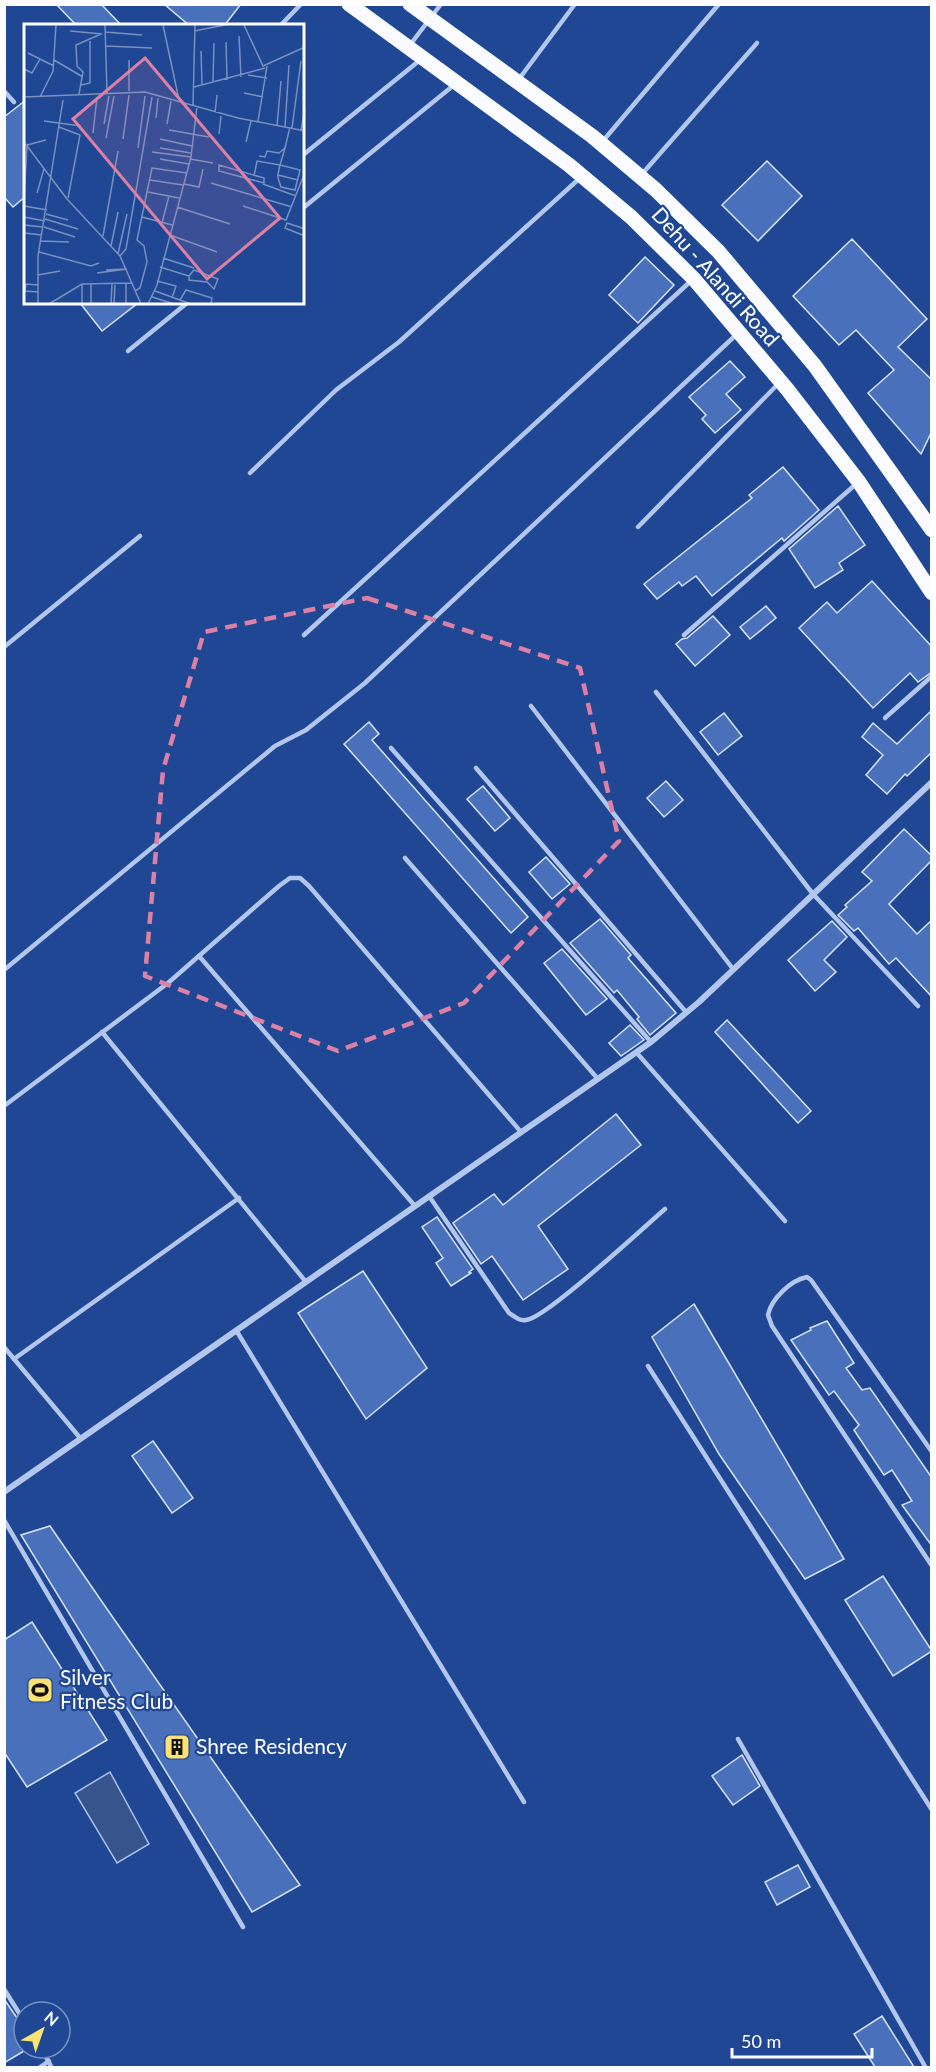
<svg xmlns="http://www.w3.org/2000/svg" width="936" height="2072" font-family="Lato,sans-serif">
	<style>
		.water { fill: #38548d; stroke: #a6c1ef; stroke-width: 1.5 }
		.building { fill: #4870bb; stroke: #d9e4fa; stroke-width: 1.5 }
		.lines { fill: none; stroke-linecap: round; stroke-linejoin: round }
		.lane { stroke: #b3c7ee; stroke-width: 4.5 }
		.street { stroke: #b3c7ee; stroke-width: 6 }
		.primary { stroke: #fafbff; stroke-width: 15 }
		.marked { fill: none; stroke: #dd80a5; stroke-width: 4.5; stroke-dasharray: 12 8; stroke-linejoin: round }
		.labels { text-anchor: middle; stroke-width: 4.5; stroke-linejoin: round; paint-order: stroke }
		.street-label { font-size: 21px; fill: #fff; stroke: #1f4794 }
		.poi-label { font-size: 21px; fill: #fff; stroke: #1f4794; text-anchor: start }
		.inset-road { fill: none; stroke: #7991bf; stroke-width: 1.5 }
		.view { fill: #dd80a5; fill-opacity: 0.15; stroke: #dd80a5; stroke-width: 3 }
		.inset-edge { fill: none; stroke: #fff; stroke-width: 3 }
	</style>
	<rect width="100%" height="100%" fill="#1f4794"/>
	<polygon class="water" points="110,1772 149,1844 117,1863 75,1793"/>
	<g class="building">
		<polygon points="56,4 101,4 122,26 77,26"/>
		<polygon points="164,4 241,4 224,26 190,26"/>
		<polygon points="26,100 26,196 13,207 4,197 4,117"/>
		<polygon points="767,161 802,196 758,241 722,205"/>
		<polygon points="852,239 927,319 898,347 932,380 932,431 921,454 868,393 894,370 856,330 839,345 793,296"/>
		<polygon points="645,257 674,285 638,323 609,295"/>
		<polygon points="80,303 138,303 102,331"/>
		<polygon points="730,361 745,377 726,394 741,410 715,433 702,419 706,415 689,397"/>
		<polygon points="783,467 819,510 784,541 782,538 712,596 696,576 682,586 679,582 657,599 644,584 752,498 749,495"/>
		<polygon points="838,506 865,545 839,563 843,570 815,588 789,549"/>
		<polygon points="872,581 932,647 932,672 918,682 910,673 873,708 799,628 827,602 837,613"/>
		<polygon points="766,606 776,618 750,639 740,627"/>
		<polygon points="713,616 730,635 695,666 676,644 682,639 687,638"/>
		<polygon points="932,710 932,752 907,776 905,774 887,794 866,775 883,755 862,737 873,723 897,744"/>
		<polygon points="724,713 742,736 718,755 700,732"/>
		<polygon points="369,722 379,734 372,740 528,917 511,933 344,744"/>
		<polygon points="666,781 683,800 664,817 647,798"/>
		<polygon points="483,786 510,818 495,831 467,799"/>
		<polygon points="904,829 932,856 932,860 889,904 917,934 932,920 932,997 896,958 889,964 858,928 854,931 838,915 847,907 845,905 872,881 862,872"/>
		<polygon points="546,857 570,884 552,899 529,872"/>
		<polygon points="600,919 631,955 628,958 676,1013 650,1035 637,1019 639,1017 617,990 614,993 570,943"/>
		<polygon points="832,921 847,937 824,960 836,972 815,991 788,960"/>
		<polygon points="562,949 607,999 586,1015 544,963"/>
		<polygon points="727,1020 811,1111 798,1123 715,1032"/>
		<polygon points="630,1025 644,1040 621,1056 609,1043"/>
		<polygon points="616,1114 641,1145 538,1226 568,1269 523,1300 492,1256 481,1264 453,1223 494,1194 503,1205"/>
		<polygon points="437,1217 473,1269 469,1272 471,1273 451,1286 436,1263 443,1258 422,1227"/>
		<polygon points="363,1271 427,1368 366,1419 298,1313"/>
		<polygon points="694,1304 844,1559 805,1579 719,1454 652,1337"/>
		<polygon points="827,1321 854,1363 846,1368 862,1390 870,1388 932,1478 932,1546 902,1505 912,1501 892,1470 884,1475 854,1430 859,1425 834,1391 829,1395 791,1340 811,1330 810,1328"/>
		<polygon points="153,1441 193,1498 172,1513 132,1456"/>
		<polygon points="50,1526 107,1609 300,1885 252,1912 21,1535"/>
		<polygon points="883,1576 932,1651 893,1676 845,1600"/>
		<polygon points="32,1622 107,1740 27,1787 4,1752 4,1640"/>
		<polygon points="742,1755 760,1786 733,1805 712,1776"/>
		<polygon points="798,1865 810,1887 777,1905 765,1882"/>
		<polygon points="4,1999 24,2028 24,2051 4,2063"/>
		<polygon points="882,2016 914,2067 875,2067 854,2034"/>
	</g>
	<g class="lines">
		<g class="lane">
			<polyline points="280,26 301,4"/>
			<polyline points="410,45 441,4"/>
			<polyline points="519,79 575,4"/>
			<polyline points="4,91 14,102"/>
			<polyline points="602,142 719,4"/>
			<polyline points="303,155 420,60"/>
			<polyline points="642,174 757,43"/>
			<polyline points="303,208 454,85"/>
			<polyline points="128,351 187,303"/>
			<polyline points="250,473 336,390 399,342 581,177"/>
			<polyline points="638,527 779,383"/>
			<polyline points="304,635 692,280"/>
			<polyline points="684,635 856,484"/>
			<polyline points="4,647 140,536"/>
			<polyline points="656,692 813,894 918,1006"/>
			<polyline points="531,706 733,969"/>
			<polyline points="885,718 932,676"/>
			<polyline points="391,748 651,1042"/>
			<polyline points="476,768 686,1012"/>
			<polyline points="405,858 598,1079"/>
			<polyline points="199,956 415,1206"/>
			<polyline points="4,970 275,746 306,730 365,683 738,333"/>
			<polyline points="102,1032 306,1282"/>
			<polyline points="636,1052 785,1221"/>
			<polyline points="4,1106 168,983 279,886 290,878 300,878 309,886 521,1132"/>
			<path d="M429 1196 509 1313C515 1317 519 1321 526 1320 545 1319 644 1227 665 1209"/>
			<polyline points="236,1330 524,1802"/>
			<polyline points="4,1347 81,1439"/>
			<polyline points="14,1359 239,1198"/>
			<polyline points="648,1366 932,1810"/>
			<path d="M932 1452 811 1280 807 1277C791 1280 771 1299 768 1315L772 1326 932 1566"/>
			<polyline points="4,1520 243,1927"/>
			<polyline points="738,1739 926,2068"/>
			<polyline points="4,1989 24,2021"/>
			<polyline points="41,2048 52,2068"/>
			<polyline points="39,2068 49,2061"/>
		</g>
		<polyline class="street" points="4,1492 651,1042 699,1002 932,782"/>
		<g class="primary">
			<polyline points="349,4 569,165 631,217 694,279 787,389 859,482 932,593"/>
			<polyline points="410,4 592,136 656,190 718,251 815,366 932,530"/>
		</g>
	</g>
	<path class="marked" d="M367 598 580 668 619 841 464 1003 338 1051 145 976 163 770 204 632Z"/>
	<defs>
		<g id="stadium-square" transform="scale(1.35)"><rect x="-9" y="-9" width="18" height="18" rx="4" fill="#fce273" stroke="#1f4794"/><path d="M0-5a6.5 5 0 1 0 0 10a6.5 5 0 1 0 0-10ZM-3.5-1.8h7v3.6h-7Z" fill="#111"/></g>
		<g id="building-square" transform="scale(1.35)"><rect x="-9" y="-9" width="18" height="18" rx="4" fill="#fce273" stroke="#1f4794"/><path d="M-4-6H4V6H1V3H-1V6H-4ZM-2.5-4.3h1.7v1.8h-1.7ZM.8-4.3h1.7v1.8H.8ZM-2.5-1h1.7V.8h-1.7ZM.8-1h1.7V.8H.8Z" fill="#111"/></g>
	</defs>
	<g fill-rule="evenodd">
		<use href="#stadium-square" x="40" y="1690"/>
		<use href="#building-square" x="177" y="1747"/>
	</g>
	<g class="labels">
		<g class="street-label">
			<text transform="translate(715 277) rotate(48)" y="7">Dehu - Alandi Road</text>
		</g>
		<g class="poi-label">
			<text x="60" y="1685">Silver<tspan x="60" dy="24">Fitness Club</tspan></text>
			<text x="196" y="1754">Shree Residency</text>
		</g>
	</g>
	<g transform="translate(24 24)">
		<rect width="280" height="280" fill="#1f4794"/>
		<path class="inset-road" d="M81 1 83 69M139 1 155 76M220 1 239 42 281 23M46 7 78 10M170 7 201 1M81 8 118 11M215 12 217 53M202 18 203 56M82 22 128 24M177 27 178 60M4 29 30 42M30 36 59 53M0 45 8 49 16 35M224 51 243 54M189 57 190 19M57 61 66 59V17M170 63 241 44M105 67V36M220 69 239 73M55 70 59 48 53 42 52 21 77 10M0 73 121 68 214 94 281 107M16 73 29 47 32 1M169 81 171 1M191 89 193 71M132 94 134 74M20 97 57 102M234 97 243 42M80 100 85 72M143 100 147 77M253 102 257 57M35 103 56 111 44 174M261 103 265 41M268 104 277 37M145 106 185 113M277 106 281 85M69 109 73 73M195 110 197 92M82 114 90 72M99 115 105 71M136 115 168 122M0 118 43 175 96 232 117 280M222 118 227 97M3 121 22 116M114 124 121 72M136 124 167 129M128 128 167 133M235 132 241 133 243 127 255 129 261 124M136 135 165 140M166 135 189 139M195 141 240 154V159L195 147ZM254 151 274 156M230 152 233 137 256 141 276 146 271 166 257 163 254 154V150L256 141 261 124 265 107 266 104M126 156 159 161M187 159 268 183M160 160 175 163 179 145M239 160 272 172M124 168 155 174M13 169 20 145M0 177 3 121M0 182 23 186M219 182 262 196 281 148M153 183 206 200M22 190 44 196M0 193 21 197M118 193 148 201M21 195 54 205M138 199 145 172M0 201 19 203M20 203 51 213M281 205 263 199 261 204 281 212M0 209 18 211M146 211 193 228M79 212 94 127M17 217 45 218M87 222 94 188M15 228 67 242 75 239M94 230 103 190M96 232 102 225 128 73M139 234 170 244M136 243 165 252V256L183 258 190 265 194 255 170 246 165 252M82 246 102 245M73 249 103 245M14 251 36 247M133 257 152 262 148 274M58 260V280M111 267 116 264 123 238 120 222 113 216 128 144 163 149M131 267 167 280M14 268 1 267 2 260 14 261M128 273 150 280M156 276 162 266 188 274 187 280M14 280V232L39 76M25 280 58 260 108 259M67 280V260M87 280 88 260M90 280 91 261M102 280V259M124 280 133 261 167 133 173 82"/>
		<path class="view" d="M121 34 256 194 183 255 49 95Z"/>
		<rect width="280" height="280" class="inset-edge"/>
	</g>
	<rect width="936" height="2072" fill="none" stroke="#ffffff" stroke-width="12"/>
	<g transform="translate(42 2030) rotate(40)"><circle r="28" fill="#1f4794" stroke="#7991bf" stroke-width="1.5"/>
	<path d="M0-4.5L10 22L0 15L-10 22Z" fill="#fce273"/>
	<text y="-9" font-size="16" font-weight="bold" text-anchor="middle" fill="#ffffff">N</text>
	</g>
	<path d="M732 2048v9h140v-9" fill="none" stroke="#ffffff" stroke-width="3"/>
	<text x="741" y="2048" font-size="18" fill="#ffffff" stroke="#1f4794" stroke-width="4.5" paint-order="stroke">50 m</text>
</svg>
